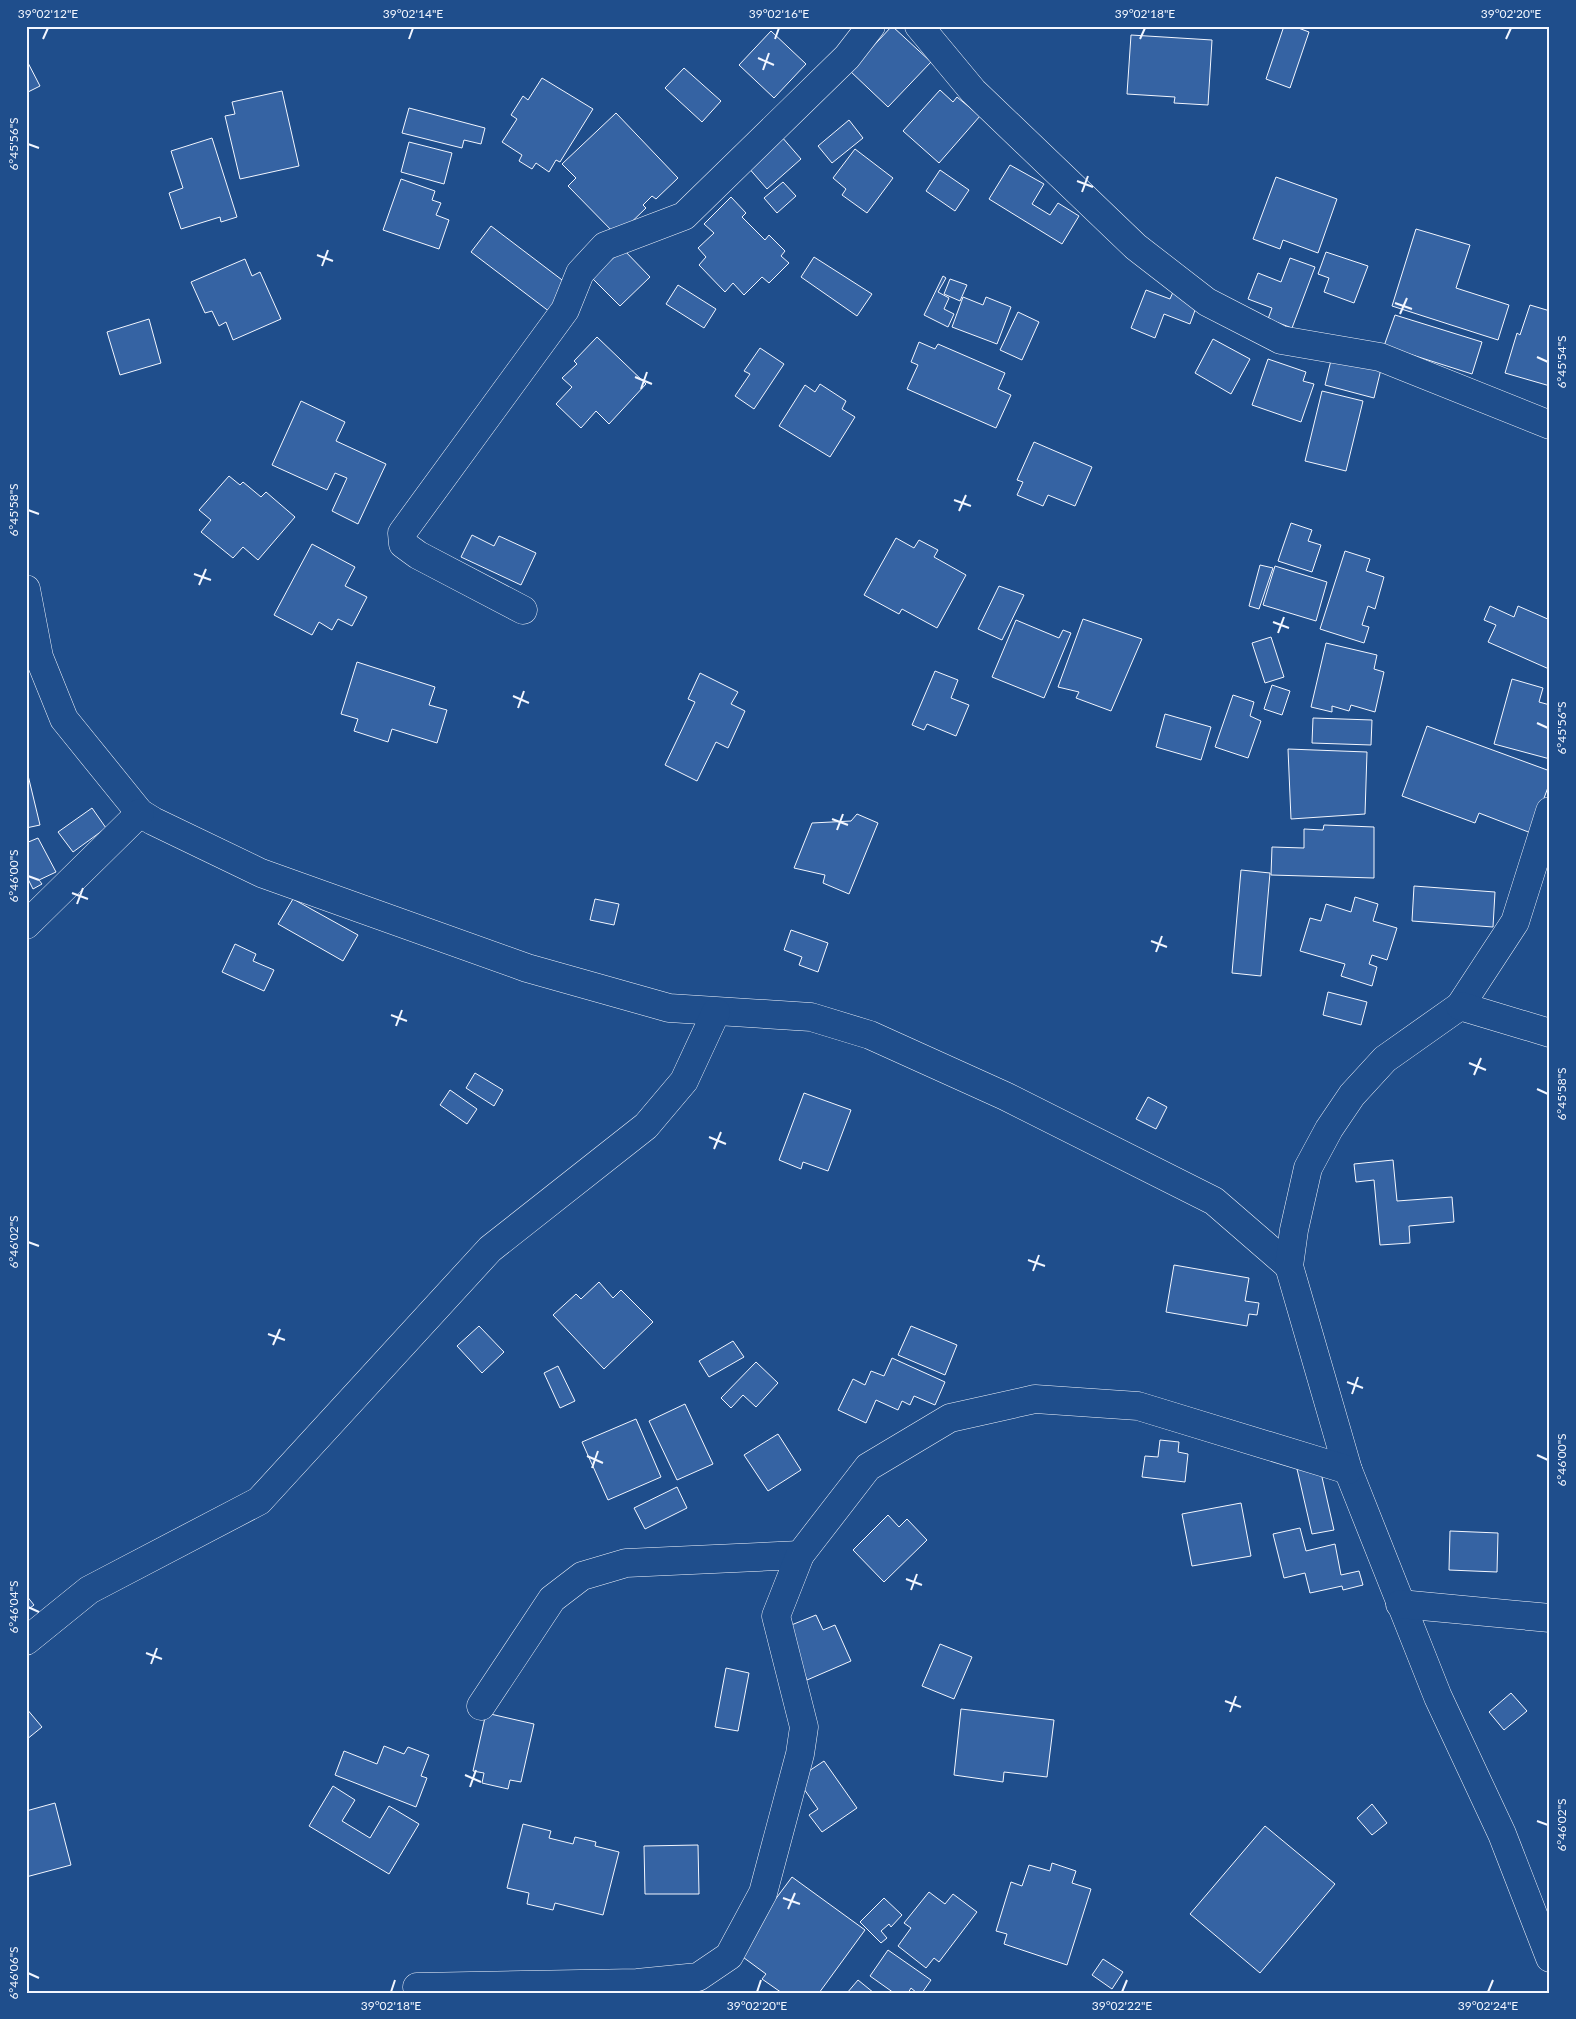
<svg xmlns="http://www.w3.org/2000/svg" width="1576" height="2019" font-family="Lato,sans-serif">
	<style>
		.building { fill: #3563a3; stroke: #f2f6ff }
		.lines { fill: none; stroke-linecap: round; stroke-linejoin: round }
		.minor-casing { stroke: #f2f6ff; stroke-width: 29 }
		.minor { stroke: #1f4e8c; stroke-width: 28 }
		.ticks { fill: none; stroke: #f2f6ff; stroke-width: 2 }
		.neatline { fill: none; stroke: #f2f6ff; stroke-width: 2 }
		.ticks-label { font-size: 12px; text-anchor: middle; fill: #f2f6ff }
	</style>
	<rect width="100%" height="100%" fill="#1f4e8c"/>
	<g class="building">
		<polygon points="892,26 931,62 888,107 850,71"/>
		<polygon points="1284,26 1293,26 1309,32 1290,88 1266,79"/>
		<polygon points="771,31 806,64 774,98 739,65"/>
		<polygon points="1131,35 1212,40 1208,105 1174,103 1175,97 1127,94"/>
		<polygon points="26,59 40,86 26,93"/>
		<polygon points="684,68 721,101 702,122 665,88"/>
		<polygon points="542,78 593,109 560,162 556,160 549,172 536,163 532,169 519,161 522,155 502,142 517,119 511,115 523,96 528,100"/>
		<polygon points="940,90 953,102 957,97 980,116 939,163 903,131"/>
		<polygon points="282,91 299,166 240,179 225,116 235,114 232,102"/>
		<polygon points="409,108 485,128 481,144 464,140 462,148 402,133"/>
		<polygon points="616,113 678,178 656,199 652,196 643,205 646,208 617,236 568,186 576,178 562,164"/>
		<polygon points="849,120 863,138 832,163 818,146"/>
		<polygon points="781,136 801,159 767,189 747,166"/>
		<polygon points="212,138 237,217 221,222 220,217 181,229 169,193 183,188 171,151"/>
		<polygon points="409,142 452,153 444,184 401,172"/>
		<polygon points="855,149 893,178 867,213 842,195 846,189 833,178"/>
		<polygon points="1010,165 1044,184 1032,204 1050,215 1058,203 1079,216 1062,244 989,199"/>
		<polygon points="940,170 969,190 955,211 926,191"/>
		<polygon points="1276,177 1337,199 1318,253 1283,240 1280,249 1253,239"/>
		<polygon points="401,179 435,191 432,200 441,203 436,215 449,220 439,249 383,230"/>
		<polygon points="783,182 796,196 777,213 764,198"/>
		<polygon points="731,197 746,213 742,217 765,240 769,235 785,251 781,256 789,263 769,283 762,277 744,295 733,283 725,292 699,265 706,257 698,248 714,233 704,224"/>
		<polygon points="491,226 570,286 550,312 471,252"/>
		<polygon points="1416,229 1470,245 1456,288 1509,305 1498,340 1392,306"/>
		<polygon points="623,249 650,277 620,306 592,278"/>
		<polygon points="1326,252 1368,266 1354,303 1324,292 1329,278 1318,274"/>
		<polygon points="814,257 872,294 857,316 801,277"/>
		<polygon points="1290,258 1315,267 1292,328 1268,319 1272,308 1248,299 1258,273 1281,282"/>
		<polygon points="245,259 252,276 260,272 281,319 233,340 226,322 219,326 212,311 205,313 191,282"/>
		<polygon points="943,276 946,278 938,292 949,298 944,309 954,314 948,327 924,315"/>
		<polygon points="950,279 967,285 960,301 944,294"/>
		<polygon points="678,285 716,309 704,328 666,304"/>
		<polygon points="1146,290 1170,299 1173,292 1198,302 1190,324 1164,314 1155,338 1131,328"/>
		<polygon points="963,297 983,305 986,297 1011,307 997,344 952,327"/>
		<polygon points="1530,305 1550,311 1550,386 1505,373 1517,333 1520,335"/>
		<polygon points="1018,312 1039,322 1022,360 1000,350"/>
		<polygon points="1395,315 1482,342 1472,374 1384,346"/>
		<polygon points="149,319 161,363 120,375 107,332"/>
		<polygon points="597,337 646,384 609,424 596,411 581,428 556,404 572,387 562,378 577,364 574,361"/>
		<polygon points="1213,339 1250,359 1231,394 1195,373"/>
		<polygon points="919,342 935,349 938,344 1005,373 998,389 1011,395 996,428 907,389 918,365 911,362"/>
		<polygon points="760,348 784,364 754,409 735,396 750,374 744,371"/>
		<polygon points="1333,352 1382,365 1374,398 1325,385"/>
		<polygon points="1268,359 1306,372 1303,381 1314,384 1301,422 1252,405"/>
		<polygon points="820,384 846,401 842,409 855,417 830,457 779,426 805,385 815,392"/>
		<polygon points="1322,391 1363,401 1346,471 1305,461"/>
		<polygon points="301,401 345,422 336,441 386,464 358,524 332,511 347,478 335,473 327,490 272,465"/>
		<polygon points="1034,442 1092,467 1075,506 1048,495 1043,506 1017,495 1023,482 1017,480"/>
		<polygon points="229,476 240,485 243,482 261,497 266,492 295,517 258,560 243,547 233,558 201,532 211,520 199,510"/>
		<polygon points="1291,523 1312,530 1308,541 1321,545 1312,572 1278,561"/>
		<polygon points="472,535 494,546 499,536 536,553 521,585 461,557"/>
		<polygon points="896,538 914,548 919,540 938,550 934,557 966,575 937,628 902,609 899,614 864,595"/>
		<polygon points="312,544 355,567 345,586 367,597 352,626 338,619 332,630 319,622 312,635 274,615"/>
		<polygon points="1345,551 1370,559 1366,571 1384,577 1375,609 1368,606 1362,625 1369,627 1364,643 1320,629"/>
		<polygon points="1260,565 1273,568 1259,609 1249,606"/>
		<polygon points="1275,566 1327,582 1316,621 1263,605"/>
		<polygon points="999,586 1024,595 1002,640 978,629"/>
		<polygon points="1490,606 1514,617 1518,606 1550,620 1549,669 1488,642 1496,625 1484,620"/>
		<polygon points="1083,619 1142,639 1111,711 1076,698 1079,692 1058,687"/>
		<polygon points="1016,620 1059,638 1063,630 1071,633 1044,698 992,677"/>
		<polygon points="1271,637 1284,677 1265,683 1252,643"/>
		<polygon points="1326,643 1377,655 1374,669 1384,672 1375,712 1351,705 1349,711 1332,706 1332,712 1311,707"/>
		<polygon points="357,662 435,687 429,705 447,710 437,743 392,729 388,742 354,731 358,719 341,714"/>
		<polygon points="935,671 958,680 951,698 969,705 956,736 927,724 924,730 912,725"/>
		<polygon points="700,673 738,692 731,704 745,711 728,748 716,742 697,781 665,765 695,702 688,699"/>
		<polygon points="1512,679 1543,688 1539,702 1550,705 1550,759 1494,744"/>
		<polygon points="1272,685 1290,691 1282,715 1264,709"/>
		<polygon points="1233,695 1254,702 1250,716 1261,721 1248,758 1215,747"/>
		<polygon points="1165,714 1211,727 1201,760 1156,747"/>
		<polygon points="1313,718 1372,720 1371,745 1312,743"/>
		<polygon points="1427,726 1550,771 1550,782 1531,833 1479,813 1475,823 1402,796"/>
		<polygon points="1288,749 1367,752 1365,814 1291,819"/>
		<polygon points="26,767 40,825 26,828"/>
		<polygon points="92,808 106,828 73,852 58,832"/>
		<polygon points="857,814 878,823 849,894 823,883 825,875 794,868 812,823 851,821"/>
		<polygon points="1324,825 1374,827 1374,878 1271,875 1272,847 1304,848 1304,829 1323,830"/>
		<polygon points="38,838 56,872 39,880 42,884 33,889 26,875 26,843"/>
		<polygon points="1241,870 1270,873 1261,976 1232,973"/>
		<polygon points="1414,886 1495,892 1493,927 1412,921"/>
		<polygon points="1355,897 1378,904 1373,921 1397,928 1387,960 1372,955 1369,964 1377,967 1372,986 1341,976 1345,964 1300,951 1310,918 1321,921 1326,904 1351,912"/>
		<polygon points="293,899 358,935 343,961 278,924"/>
		<polygon points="595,899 619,904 614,925 590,920"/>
		<polygon points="791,930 828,943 818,972 799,965 802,957 784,950"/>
		<polygon points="235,944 256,954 253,961 274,970 264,991 222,972"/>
		<polygon points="1328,992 1367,1002 1361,1025 1323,1015"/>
		<polygon points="475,1073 503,1090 494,1106 466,1088"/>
		<polygon points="450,1090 477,1109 467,1124 440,1105"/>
		<polygon points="804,1093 851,1110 828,1171 803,1162 801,1169 779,1160"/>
		<polygon points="1148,1097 1167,1107 1156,1129 1136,1119"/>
		<polygon points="1393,1160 1397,1201 1452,1197 1454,1222 1409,1226 1410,1243 1380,1245 1374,1180 1356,1182 1354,1164"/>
		<polygon points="1174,1265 1249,1278 1245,1301 1259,1303 1257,1315 1249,1314 1247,1326 1166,1312"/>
		<polygon points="599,1282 613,1298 621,1290 653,1322 604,1369 553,1315 576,1294 581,1299"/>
		<polygon points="479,1326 504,1352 482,1373 457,1346"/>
		<polygon points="911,1326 957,1345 945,1375 898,1355"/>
		<polygon points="733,1341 744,1357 709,1377 699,1361"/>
		<polygon points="892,1358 945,1382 935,1405 914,1396 910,1405 902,1401 898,1410 876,1400 866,1423 838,1410 853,1379 865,1385 871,1371 884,1376"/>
		<polygon points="756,1362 778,1383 756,1407 743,1395 731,1408 721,1398"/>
		<polygon points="558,1366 575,1401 560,1408 544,1373"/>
		<polygon points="685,1404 713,1464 677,1480 649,1421"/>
		<polygon points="636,1419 661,1477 608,1500 582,1442"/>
		<polygon points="778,1434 801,1470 768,1491 744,1455"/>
		<polygon points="1160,1440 1179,1442 1178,1452 1188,1454 1185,1482 1142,1477 1145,1456 1158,1457"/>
		<polygon points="1319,1464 1334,1530 1312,1534 1297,1469"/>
		<polygon points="677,1487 687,1508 645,1529 634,1508"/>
		<polygon points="1241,1503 1251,1556 1192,1566 1182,1514"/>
		<polygon points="888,1515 899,1527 907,1519 927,1540 884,1582 853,1550"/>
		<polygon points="1300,1528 1306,1551 1335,1544 1341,1575 1359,1571 1363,1585 1343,1590 1342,1586 1310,1593 1305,1573 1284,1578 1273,1534"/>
		<polygon points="1450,1531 1498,1533 1497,1572 1449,1570"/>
		<polygon points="26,1595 34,1605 26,1611"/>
		<polygon points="816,1615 823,1630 835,1625 851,1661 807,1680 784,1628"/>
		<polygon points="940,1644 972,1657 954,1699 922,1686"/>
		<polygon points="726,1668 749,1673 738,1731 715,1727"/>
		<polygon points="1511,1693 1527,1711 1504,1730 1489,1712"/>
		<polygon points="26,1708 42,1727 26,1740"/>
		<polygon points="961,1709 1054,1720 1047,1777 1004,1772 1003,1782 954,1775"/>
		<polygon points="486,1713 534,1724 521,1782 510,1780 508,1789 482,1783 484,1773 473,1771"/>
		<polygon points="384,1746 404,1754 408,1747 429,1755 421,1776 427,1778 416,1807 335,1775 344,1751 377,1764"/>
		<polygon points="824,1761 857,1808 822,1832 809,1815 818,1809 797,1779"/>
		<polygon points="333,1786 355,1800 342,1821 370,1838 389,1806 419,1824 389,1874 309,1826"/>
		<polygon points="55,1803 71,1865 26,1877 26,1811"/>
		<polygon points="1372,1804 1387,1823 1372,1835 1357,1818"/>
		<polygon points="523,1824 551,1831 549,1838 573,1844 575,1837 596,1842 595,1846 619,1852 603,1915 555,1903 553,1910 527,1904 529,1893 507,1888"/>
		<polygon points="1265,1826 1335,1884 1260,1973 1190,1914"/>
		<polygon points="698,1845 699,1894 645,1894 644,1846"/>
		<polygon points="1052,1863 1076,1871 1072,1883 1091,1889 1067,1965 1004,1944 1007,1934 996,1931 1011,1882 1022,1886 1029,1865 1050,1871"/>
		<polygon points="792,1877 865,1930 819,1993 782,1993 762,1979 766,1974 736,1952"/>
		<polygon points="929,1892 945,1904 953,1894 977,1912 939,1962 934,1958 926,1968 898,1946 911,1928 904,1923"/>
		<polygon points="884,1898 902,1915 891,1927 889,1924 881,1931 887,1938 881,1943 860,1922"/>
		<polygon points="888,1950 931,1980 922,1993 917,1993 911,1988 908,1993 894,1993 870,1976"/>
		<polygon points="1103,1959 1123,1972 1112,1989 1092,1975"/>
		<polygon points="858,1980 874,1993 847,1993"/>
	</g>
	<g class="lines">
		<g class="minor-casing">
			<g id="minor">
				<polyline points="919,26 973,91 1136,247 1207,302 1281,340 1380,357 1550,425"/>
				<polyline points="26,589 39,657 64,719 140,813 153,821 261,873 527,968 669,1008 811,1017 870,1035 1005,1096 1214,1201 1289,1266"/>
				<polyline points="523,610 418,555 403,544 402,533 565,310 580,273 605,246 684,216 847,57 871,26"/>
				<polyline points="1550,811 1515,922 1460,1006 1385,1059 1352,1095 1329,1129 1308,1168 1294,1230 1289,1266 1348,1470 1438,1697 1502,1834 1550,1958"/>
				<polyline points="26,925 140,813"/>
				<polyline points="1460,1006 1550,1033"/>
				<polyline points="1400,1604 1550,1618"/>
				<polyline points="26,1641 89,1590 259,1501 490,1249 646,1126 684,1081 716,1012"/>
				<polyline points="481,1706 552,1599 582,1576 626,1563 800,1555"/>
				<polyline points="417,1987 637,1983 698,1977 729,1956 763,1893 800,1754 804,1727 776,1616 800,1555 868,1467 950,1418 1035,1399 1138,1406 1348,1470"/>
			</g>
		</g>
		<use href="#minor" class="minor"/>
	</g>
	<path class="ticks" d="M43 39 48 28M409 39 413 28M775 39 779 28M1140 39 1145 28M1506 39 1511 28M758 58 774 65M763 70 769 53M28 144 39 148M1077 181 1093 187M1082 192 1088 176M317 255 333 261M322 266 328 250M1395 303 1412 309M1400 314 1407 298M1537 357 1548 362M635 377 652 384M641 389 647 372M954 500 971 506M28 510 39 514M959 511 966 495M194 574 211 580M199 585 206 569M1273 622 1289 628M1278 633 1284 617M513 696 529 703M518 708 524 691M1537 723 1548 728M832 819 848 825M837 830 843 814M28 876 39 880M72 893 88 899M77 904 83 888M1151 941 1167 947M1156 952 1162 936M391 1015 407 1021M396 1026 402 1010M1469 1063 1486 1070M1474 1075 1481 1058M1537 1089 1548 1094M709 1137 726 1144M714 1149 721 1132M28 1242 39 1246M1028 1260 1045 1266M1033 1271 1039 1255M268 1334 285 1340M273 1345 280 1329M1347 1382 1363 1388M1352 1394 1358 1377M1537 1455 1548 1460M587 1456 603 1463M592 1468 598 1451M906 1579 922 1585M911 1590 917 1574M28 1607 39 1612M146 1653 162 1659M151 1664 157 1648M1225 1701 1241 1707M1230 1712 1236 1696M465 1775 481 1782M470 1787 476 1770M1537 1821 1548 1825M783 1898 800 1904M788 1909 795 1893M28 1973 39 1978M391 1992 395 1980M757 1992 761 1980M1122 1992 1127 1980M1488 1992 1493 1980"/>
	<rect width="1576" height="2019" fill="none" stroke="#1f4e8c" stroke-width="55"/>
	<rect x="28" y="28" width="1520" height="1964" class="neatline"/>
	<g class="ticks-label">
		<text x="48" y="18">39°02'12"E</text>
		<text x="413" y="18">39°02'14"E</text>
		<text x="779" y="18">39°02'16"E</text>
		<text x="1145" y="18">39°02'18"E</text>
		<text x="1511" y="18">39°02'20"E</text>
		<text transform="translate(14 144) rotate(-90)" y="4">6°45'56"S</text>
		<text transform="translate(1562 362) rotate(-90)" y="4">6°45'54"S</text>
		<text transform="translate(14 510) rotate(-90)" y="4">6°45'58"S</text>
		<text transform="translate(1562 728) rotate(-90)" y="4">6°45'56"S</text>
		<text transform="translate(14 876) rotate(-90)" y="4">6°46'00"S</text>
		<text transform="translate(1562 1094) rotate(-90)" y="4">6°45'58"S</text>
		<text transform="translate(14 1242) rotate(-90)" y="4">6°46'02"S</text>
		<text transform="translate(1562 1460) rotate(-90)" y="4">6°46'00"S</text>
		<text transform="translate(14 1607) rotate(-90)" y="4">6°46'04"S</text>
		<text transform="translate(1562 1825) rotate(-90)" y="4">6°46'02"S</text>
		<text transform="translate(14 1973) rotate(-90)" y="4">6°46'06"S</text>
		<text x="391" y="2010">39°02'18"E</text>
		<text x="757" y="2010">39°02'20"E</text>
		<text x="1122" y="2010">39°02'22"E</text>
		<text x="1488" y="2010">39°02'24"E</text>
	</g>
</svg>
